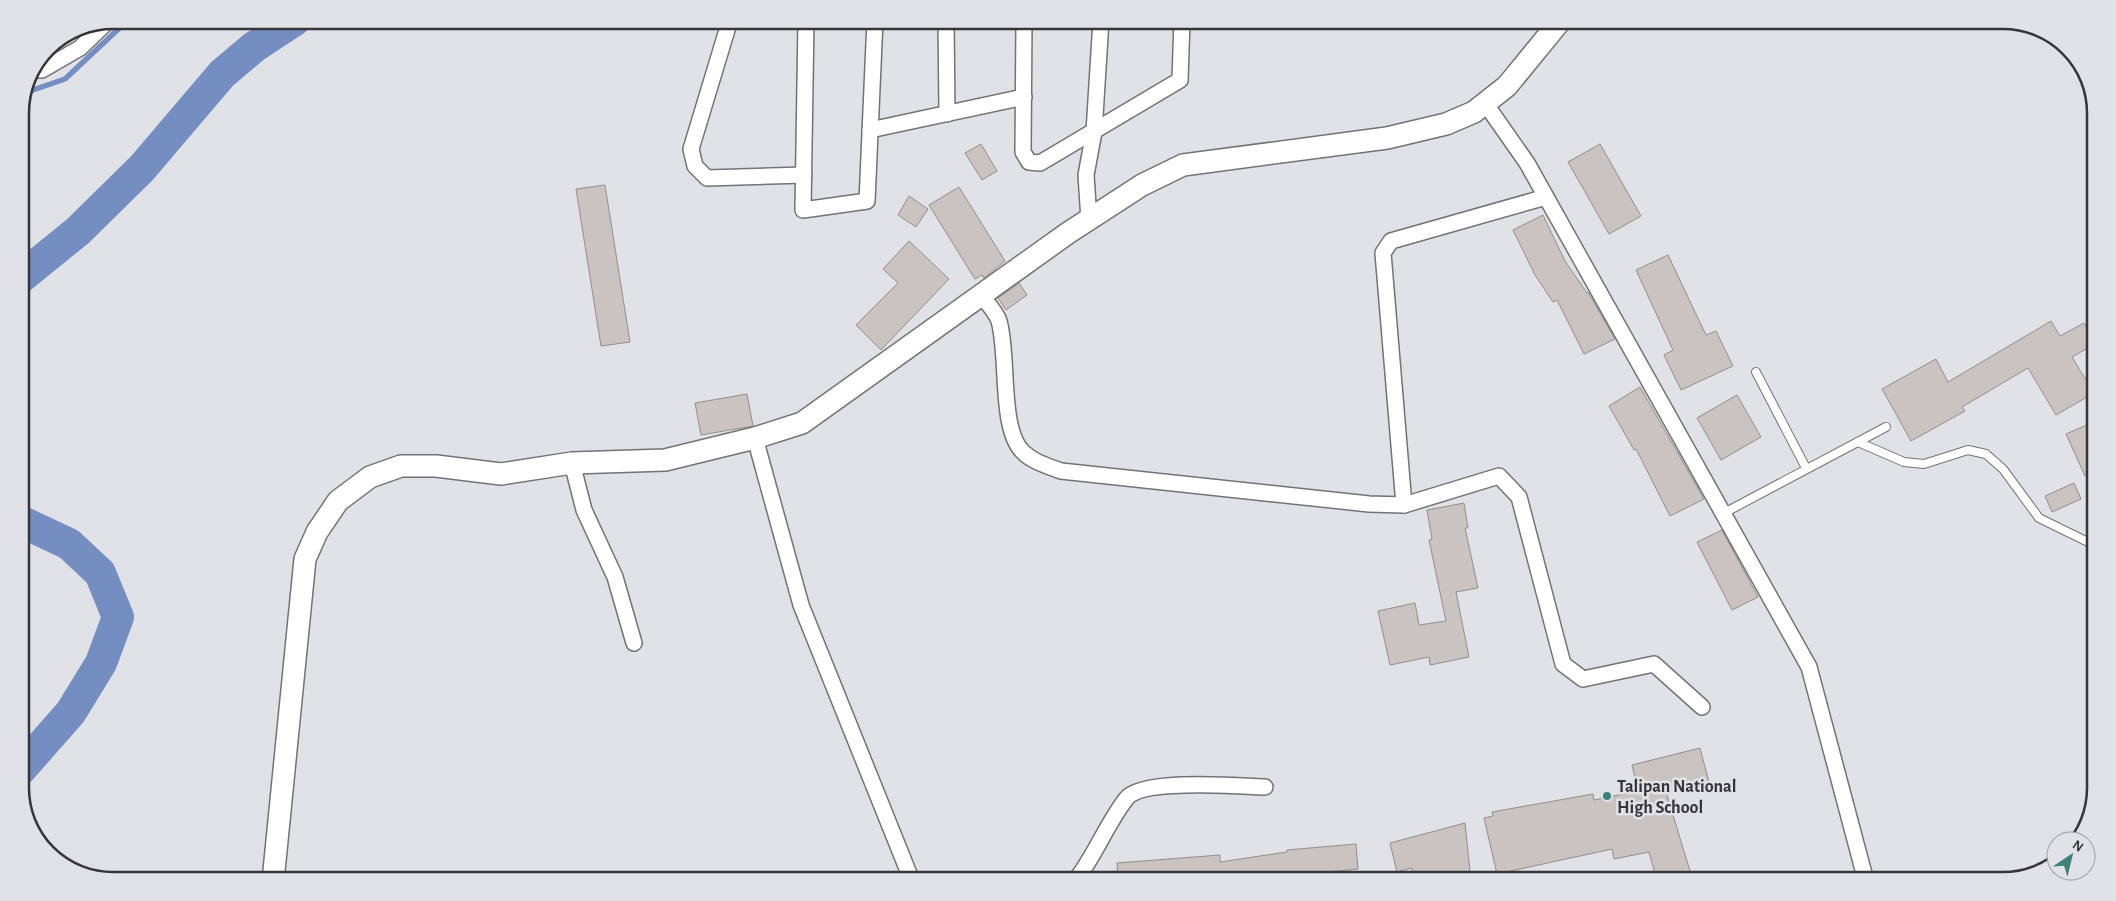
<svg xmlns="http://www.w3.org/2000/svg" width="2116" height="901" font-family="'Alegreya Sans',sans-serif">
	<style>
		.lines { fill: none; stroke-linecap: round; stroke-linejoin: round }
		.stream { stroke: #758ec2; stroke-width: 5.5 }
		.river { stroke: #758ec2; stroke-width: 32 }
		.building { fill: #cbc3bf; stroke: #958d8a }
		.lane-casing { stroke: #737279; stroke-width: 10 }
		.street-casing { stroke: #737279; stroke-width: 18 }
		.secondary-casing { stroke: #737279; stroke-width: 24 }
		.lane { stroke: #fff; stroke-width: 8 }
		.street { stroke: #fff; stroke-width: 15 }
		.secondary { stroke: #fff; stroke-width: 21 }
		.poi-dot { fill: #3e837a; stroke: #e1e1e8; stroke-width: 2 }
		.labels { text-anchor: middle; stroke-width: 5; stroke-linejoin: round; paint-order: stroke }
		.poi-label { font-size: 18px; font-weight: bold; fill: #363639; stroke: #e1e1e8; text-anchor: start }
		.rim { fill: none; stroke: #363639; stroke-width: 2.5 }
	</style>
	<rect width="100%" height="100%" fill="#e1e1e8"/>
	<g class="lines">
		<polyline class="stream" points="27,92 65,79 128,20"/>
		<g class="river">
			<polyline points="20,278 78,231 142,168 222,74 254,47 295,20"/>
			<polyline points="20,521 69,544 100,573 118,617 101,663 71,712 20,770"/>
		</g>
	</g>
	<g class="building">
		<polygon points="981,144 997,171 982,180 965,153"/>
		<polygon points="1600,144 1641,216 1609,234 1568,162"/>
		<polygon points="605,185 630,342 601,346 576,189"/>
		<polygon points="959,187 1005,261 984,278 982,275 975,279 929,205"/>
		<polygon points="909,196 928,209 916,227 898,215"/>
		<polygon points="1543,215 1565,261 1587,293 1588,292 1615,339 1584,354 1557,300 1553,302 1535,275 1513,230"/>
		<polygon points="909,241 949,279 881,350 856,325 898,283 883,269"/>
		<polygon points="1668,255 1706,335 1716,331 1733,366 1681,390 1664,355 1673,350 1636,270"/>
		<polygon points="1019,283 1027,295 1006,310 998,298"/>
		<polygon points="2051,321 2060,336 2084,323 2095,344 2072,357 2094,393 2056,415 2028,368 1962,407 1965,411 1911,441 1882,389 1936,359 1948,382"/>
		<polygon points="1640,387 1704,499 1670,516 1636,449 1634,450 1609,406"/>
		<polygon points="747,394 753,426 701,435 695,403"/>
		<polygon points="1737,395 1761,437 1721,460 1697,418"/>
		<polygon points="2096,421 2096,471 2085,476 2066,434"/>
		<polygon points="2074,483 2081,499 2052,512 2045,496"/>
		<polygon points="1464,503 1468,528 1465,528 1478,588 1456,592 1469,657 1430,665 1429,657 1390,665 1378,611 1415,603 1419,625 1446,621 1429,540 1432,539 1427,510"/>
		<polygon points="1722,530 1758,597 1732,610 1697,542"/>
		<polygon points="1700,748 1709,782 1666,792 1693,881 1657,881 1649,852 1614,859 1612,849 1497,874 1484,818 1493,816 1492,812 1593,794 1594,800 1638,791 1632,765"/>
		<polygon points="1465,823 1471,881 1413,881 1412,868 1397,872 1390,843"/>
		<polygon points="1356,844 1358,869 1297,875 1298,881 1118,881 1117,863 1220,855 1220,862 1287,852 1287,850"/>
	</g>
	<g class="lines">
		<g class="lane-casing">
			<g id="lane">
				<polyline points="1756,372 1806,468"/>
				<polyline points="1858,442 1904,462 1924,464 1968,450 1986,454 2003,469 2039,518 2088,542 2096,542"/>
				<polyline points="1724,513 1886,427"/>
			</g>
		</g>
		<g class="street-casing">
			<g id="street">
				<polyline points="730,20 691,149 695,166 707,178 804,175"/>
				<polyline points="806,20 803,210 867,201 875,20"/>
				<polyline points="946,20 947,114"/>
				<polyline points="1024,20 1023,152 1029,162 1040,163 1180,80 1182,20"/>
				<polyline points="37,70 42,70 80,48 108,21"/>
				<polyline points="1485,103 1527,163 1809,667 1866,881"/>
				<polyline points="870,130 1024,97"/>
				<polyline points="1089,220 1086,175 1094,132 1101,20"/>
				<path d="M981 295C987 303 996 312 999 321 1009 355 999 429 1023 452 1033 462 1048 466 1061 471L1369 504 1404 505 1383 253 1391 241 1546 197"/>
				<polyline points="755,438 801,605 912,881"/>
				<polyline points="572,463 584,510 615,577 634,643"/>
				<polyline points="1404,505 1499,476 1519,497 1563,664 1583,679 1654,664 1702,707"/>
				<path d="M1075 881C1095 856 1106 825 1126 799 1141 778 1239 786 1265 787"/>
			</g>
		</g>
		<g class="secondary-casing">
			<polyline id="secondary" points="273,881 305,559 317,532 338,501 370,477 401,466 436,466 501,474 572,463 665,460 755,438 802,423 1068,233 1142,185 1183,165 1387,138 1446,124 1474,112 1507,86 1561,20"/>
		</g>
		<use href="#lane" class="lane"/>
		<use href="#street" class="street"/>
		<use href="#secondary" class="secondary"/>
	</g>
	<circle class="poi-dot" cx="1607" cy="796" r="5"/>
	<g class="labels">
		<g class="poi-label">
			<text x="1617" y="792">Talipan National<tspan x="1617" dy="21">High School</tspan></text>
		</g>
	</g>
	<path d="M0 0H2116V901H0ZM113 29H2003A84 84 0 0 1 2087 113V788A84 84 0 0 1 2003 872H113A84 84 0 0 1 29 788V113A84 84 0 0 1 113 29Z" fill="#e1e1e8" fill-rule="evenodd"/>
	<path class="rim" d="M113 29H2003A84 84 0 0 1 2087 113V788A84 84 0 0 1 2003 872H113A84 84 0 0 1 29 788V113A84 84 0 0 1 113 29Z"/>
	<g transform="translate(2071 856) rotate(35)"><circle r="24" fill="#e1e1e8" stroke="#9d9da2"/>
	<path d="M0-4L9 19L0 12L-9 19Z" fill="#3e837a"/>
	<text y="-8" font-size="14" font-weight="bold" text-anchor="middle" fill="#363639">N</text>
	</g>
</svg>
